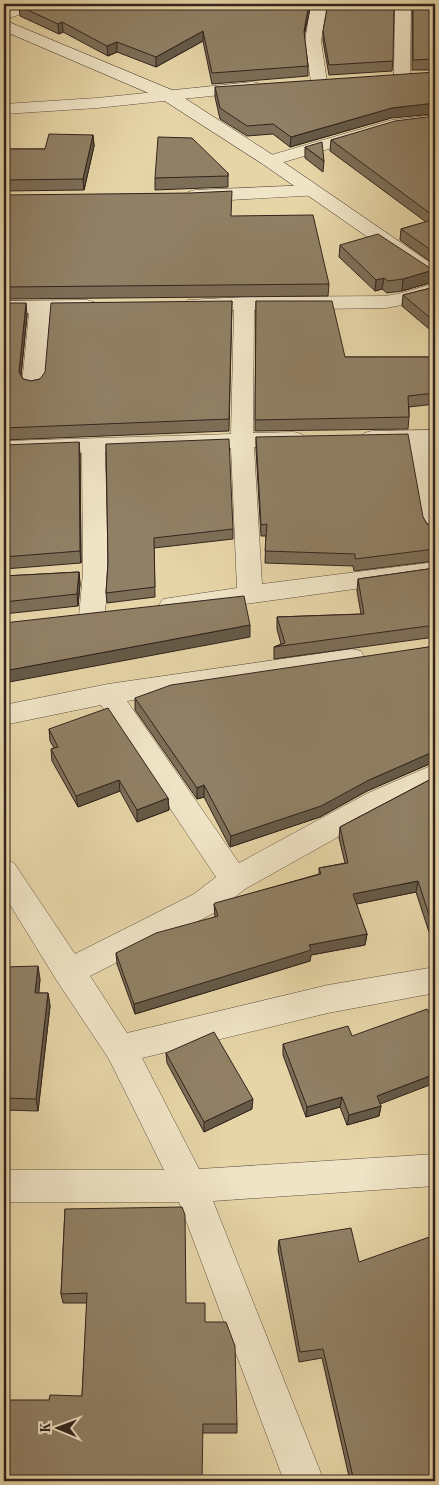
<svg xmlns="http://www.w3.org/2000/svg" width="439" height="1485" font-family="'Old Standard TT',serif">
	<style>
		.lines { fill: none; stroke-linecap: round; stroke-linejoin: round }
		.street-casing { stroke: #605040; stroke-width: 1 }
		.secondary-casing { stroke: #33231d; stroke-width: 1 }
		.street { fill: #efe4c6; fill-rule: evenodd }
		.secondary { fill: #efe4c6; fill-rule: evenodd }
		.wall { fill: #7c6e57; stroke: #33231d }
		.shaded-wall { fill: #655a47; stroke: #33231d }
		.building { fill: #908065; stroke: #33231d }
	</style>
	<rect width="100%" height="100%" fill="#e6d5a7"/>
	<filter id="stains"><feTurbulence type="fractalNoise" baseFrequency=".004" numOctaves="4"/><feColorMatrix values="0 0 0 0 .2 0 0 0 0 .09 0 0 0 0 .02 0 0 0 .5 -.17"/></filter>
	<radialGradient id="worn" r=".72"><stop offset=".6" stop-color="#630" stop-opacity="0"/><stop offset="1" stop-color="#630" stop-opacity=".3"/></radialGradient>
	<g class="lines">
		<g class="street-casing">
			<g id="street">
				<polygon points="20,4 42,4 40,7 4,20 4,10"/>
				<polygon points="311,4 327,4 321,41 327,82 325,86 313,86 311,82 305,41"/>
				<polygon points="395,4 411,4 410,77 408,81 396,81 394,77"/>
				<polygon points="252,82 258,83 261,87 258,91 97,108 4,114 4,104 97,98"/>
				<polygon points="435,115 435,125 394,130 270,166 264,165 261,161 264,157 392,120"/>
				<polygon points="312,185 319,187 321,191 319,195 195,202 188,200 186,196 188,192 195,190"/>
				<path d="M435 283V296L412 303 386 308 254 310 253 433 294 432 302 434 305 439 302 444 294 446 254 447 262 584 435 562V578L172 614 163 611 159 605 163 599 237 588 231 448 105 452C105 484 114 601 101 622L92 625 83 622 79 616 83 573 82 453 4 455V441L231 434 234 310H195L188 308 185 304 188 300 244 297 386 296 402 293Z"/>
				<polygon points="87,300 94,302 97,306 94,310 50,313 44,384 41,389 33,391 25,389 22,384 29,313 4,313 4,301"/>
				<polygon points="435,430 435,444 431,444 435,468 435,536 426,534 423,528 408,444 372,445 364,443 361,438 364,433 372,431"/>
				<polygon points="352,649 361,651 365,658 361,665 127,701 239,863 368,793 435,764 435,787 388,809 245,889 216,912 90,976 127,1033 328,985 435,967 435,993 328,1013 142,1058 199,1169 435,1154 435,1186 213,1201 324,1481 284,1481 179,1202 4,1202 4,1170 164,1170 109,1059 57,981 4,895 4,859 14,863 75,954 194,894 216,877 101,705 4,725 4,705 108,684"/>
			</g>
		</g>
		<g class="secondary-casing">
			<polygon id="secondary" points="4,20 172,90 276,157 435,266 435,281 428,279 264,165 160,98 4,31"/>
		</g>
		<use href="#street" class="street"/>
		<use href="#secondary" class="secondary"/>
	</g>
	<g class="wall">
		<polygon points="26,4 311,4 304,35 308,66 308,76 212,84 203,41 156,67 117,52 108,56 63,32 59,34 20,16 19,6"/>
		<rect x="412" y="4" width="23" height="66"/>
		<polygon points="323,31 393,61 392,71 329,75 323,41"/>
		<polygon points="215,87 391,118 290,147 273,134 247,136 220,119 215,97"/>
		<polygon points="435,116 435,265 400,240 401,229 426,222 330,151 331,140"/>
		<polygon points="93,135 94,146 84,190 4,191 4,149 45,149"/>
		<polygon points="305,147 324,161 323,172 305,158"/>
		<polygon points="228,173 228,187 155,190 155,178"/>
		<polygon points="4,195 231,216 329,284 328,296 4,299"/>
		<polygon points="340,245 432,282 402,291 387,293 382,289 375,291 339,257"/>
		<polygon points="435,287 435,334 402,306 403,295"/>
		<polygon points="232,301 229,431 4,440 4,303 27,315 21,376 23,379 31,381 40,379"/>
		<polygon points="256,301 345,357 435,357 435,404 409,407 409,417 408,429 255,431"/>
		<polygon points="435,436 435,458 434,448"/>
		<polygon points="256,437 423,517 427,524 435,526 435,561 354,571 353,566 265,563 266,536 261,536 256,449"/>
		<polygon points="106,444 233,529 233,539 154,548 155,597 107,603 106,593 108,563"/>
		<polygon points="4,445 80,454 81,563 4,569"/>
		<polygon points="435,568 435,637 274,659 274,647 281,644 277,629 277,617 361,614 357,591 358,579"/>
		<polygon points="79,572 80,584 78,606 4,614 4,576"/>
		<polygon points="435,646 435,763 434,762 367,791 320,817 230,847 204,797 197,799 135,710 135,698"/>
		<polygon points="49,729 168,798 169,810 137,822 120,791 78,807 52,761 51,749 54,748 50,741"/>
		<polygon points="435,777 435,932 429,932 416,892 356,904 367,934 365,945 311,955 310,961 135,1014 117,964 116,953 215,917 214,904 319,874 319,868 345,863 339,838 340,827"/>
		<polygon points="4,967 40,979 38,993 48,993 50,1006 38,1111 4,1110"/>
		<polygon points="283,1044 380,1104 381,1106 379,1116 347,1125 340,1107 306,1117 283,1055"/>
		<polygon points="166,1053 252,1109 204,1132 167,1063"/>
		<polygon points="65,1209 186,1303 205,1322 237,1424 237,1433 203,1433 49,1400 82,1396 87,1303 63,1303 61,1294"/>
		<polygon points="279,1240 359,1262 435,1481 350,1481 322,1358 299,1362 278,1250"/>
	</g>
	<g class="shaded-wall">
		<polygon points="4,4 16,4 4,8"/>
		<polygon points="309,4 311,4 303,41 304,31"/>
		<polygon points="62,22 63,32 59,34 58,24"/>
		<polygon points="203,31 203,41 156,67 156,57"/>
		<polygon points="117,42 117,52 108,56 107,46"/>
		<polygon points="435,103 435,114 391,118 290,147 291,137 392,108"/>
		<polygon points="93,135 94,146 84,190 83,179"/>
		<polygon points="433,270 432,282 402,291 403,279"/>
		<polygon points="384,278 382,289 375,291 376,280"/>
		<polygon points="26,303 27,315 20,384 19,372"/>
		<polygon points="79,442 80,454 81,563 80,551"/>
		<polygon points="79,572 80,584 78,606 77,594"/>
		<polygon points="250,625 250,637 4,683 4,671"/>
		<polygon points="435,751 434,762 367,791 320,817 230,847 231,836 369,780"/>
		<polygon points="119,780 120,791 78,807 76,796"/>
		<polygon points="204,785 204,797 197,799 197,788"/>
		<polygon points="168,798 169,810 137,822 137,810"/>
		<polygon points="418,881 416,892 352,905 353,894"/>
		<polygon points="367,934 365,945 311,955 310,961 135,1014 134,1004 309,945"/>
		<polygon points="38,966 40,979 38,1005 35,993"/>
		<polygon points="48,993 50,1006 38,1111 36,1099"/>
		<polygon points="435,1074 435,1083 375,1106 377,1096"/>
		<polygon points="342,1097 340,1107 306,1117 307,1107"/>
		<polygon points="253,1099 252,1109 204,1132 204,1122"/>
		<polygon points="381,1106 379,1116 347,1125 349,1115"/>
	</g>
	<g class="building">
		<polygon points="26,4 309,4 304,31 308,66 212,73 203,31 156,57 117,42 107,46 62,22 58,24 19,6"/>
		<polygon points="328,4 394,4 393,61 329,65 323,31"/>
		<polygon points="413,4 435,4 435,59 413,60"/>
		<polygon points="435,72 435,103 392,108 291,137 273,124 247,126 220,108 215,87"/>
		<polygon points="435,116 435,217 331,140 395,121"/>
		<polygon points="49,134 93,135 83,179 4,180 4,149 45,149"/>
		<polygon points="158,137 192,138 228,173 228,176 155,178"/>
		<polygon points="322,142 324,161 305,147"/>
		<polygon points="232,191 231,216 313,215 329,284 4,287 4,195 190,193"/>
		<polygon points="435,219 435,253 401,229"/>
		<polygon points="378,234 433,270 403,279 388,281 384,278 376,280 340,245"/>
		<polygon points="435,287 435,322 403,295"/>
		<polygon points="232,301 229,419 4,428 4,303 26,303 19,372 23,379 31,381 40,379 45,372 51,303"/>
		<polygon points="256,301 332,301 345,357 435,357 435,393 408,396 409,417 255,420"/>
		<polygon points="408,434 423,517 427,524 435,526 435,549 355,559 355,554 265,551 267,524 261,525 256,437"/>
		<polygon points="229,439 233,529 154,538 155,587 106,593 108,563 106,444"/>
		<polygon points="79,442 80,551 4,557 4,445"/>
		<polygon points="435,568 435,625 274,647 285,643 277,617 364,614 358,579"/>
		<polygon points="79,572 77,594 4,602 4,576"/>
		<polygon points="244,596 250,625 4,671 4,623"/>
		<polygon points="435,646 435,751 369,780 321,806 231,836 204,785 197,788 135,698 171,685"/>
		<polygon points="108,708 168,798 137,810 119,780 76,796 51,749 58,747 49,729"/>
		<polygon points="435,777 435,921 431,921 418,881 353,894 367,934 309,945 311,950 134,1004 116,953 156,933 218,916 214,904 215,903 321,874 319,868 348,863 340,827"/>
		<polygon points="38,966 35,993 48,993 36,1099 4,1098 4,967"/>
		<polygon points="427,1009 433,1020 435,1019 435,1074 377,1096 381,1106 349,1115 342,1097 307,1107 283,1044 348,1026 352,1036"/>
		<polygon points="214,1032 253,1099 204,1122 166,1053"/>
		<polygon points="182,1207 185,1215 186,1303 205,1303 205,1322 226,1322 235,1346 237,1424 203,1424 202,1481 4,1481 4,1400 49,1400 50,1395 82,1396 87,1293 61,1294 65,1209"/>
		<polygon points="351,1228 359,1262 435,1235 435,1481 354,1481 323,1349 300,1352 279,1240"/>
	</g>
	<rect width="439" height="1485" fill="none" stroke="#e6d5a7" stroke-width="20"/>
	<rect x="5" y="5" width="429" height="1475" fill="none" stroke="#33231d" stroke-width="2.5"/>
	<rect x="10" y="10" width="419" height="1465" fill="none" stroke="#33231d"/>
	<g transform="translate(58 1428) rotate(271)" stroke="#efe4c6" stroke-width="4" paint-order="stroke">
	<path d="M0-4L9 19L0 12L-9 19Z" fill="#33231d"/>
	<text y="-8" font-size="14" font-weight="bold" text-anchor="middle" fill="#33231d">K</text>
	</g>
	<rect width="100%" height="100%" filter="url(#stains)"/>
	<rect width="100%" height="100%" fill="url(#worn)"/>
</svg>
